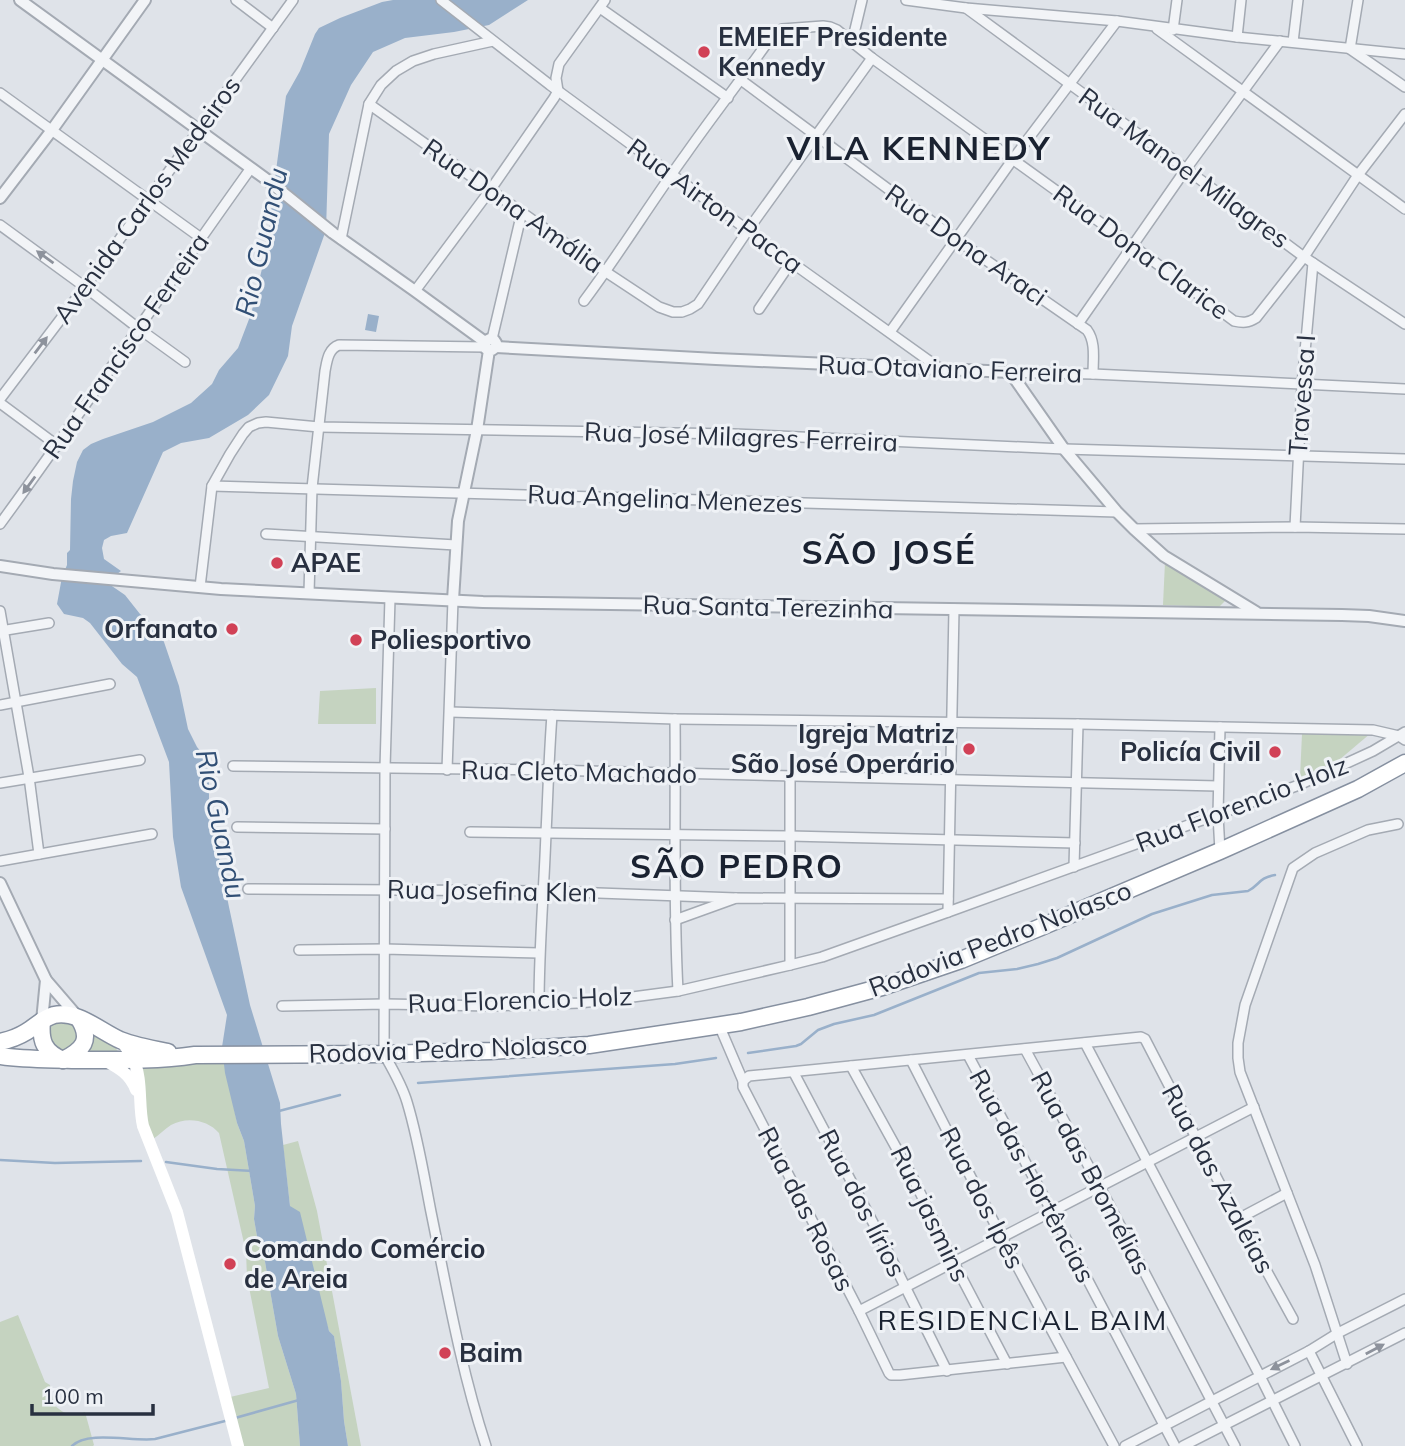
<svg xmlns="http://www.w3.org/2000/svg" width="1405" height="1446" font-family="Mulish,sans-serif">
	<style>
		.green { fill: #c5d3c0 }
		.water { fill: #99b0ca }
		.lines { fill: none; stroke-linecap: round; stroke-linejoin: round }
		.stream { stroke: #99b0ca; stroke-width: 2.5 }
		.minor-casing { stroke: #a4aab3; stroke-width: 12 }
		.tertiary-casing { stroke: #a4aab3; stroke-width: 14 }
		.trunk-casing { stroke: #8690a0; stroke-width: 19 }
		.minor { stroke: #f2f4f7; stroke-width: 9 }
		.tertiary { stroke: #f2f4f7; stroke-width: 10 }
		.secondary { stroke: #fff; stroke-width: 12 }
		.trunk { stroke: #fff; stroke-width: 16 }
		.oneway { fill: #8d929c }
		.poi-dot { fill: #d14156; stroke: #eff2f6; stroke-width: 2.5 }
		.labels { text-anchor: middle; stroke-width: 6; stroke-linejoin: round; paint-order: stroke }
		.poi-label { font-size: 26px; font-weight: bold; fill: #283040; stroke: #eff2f6; text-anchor: start }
		.street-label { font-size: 26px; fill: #283040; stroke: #eff2f6 }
		.water-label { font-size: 28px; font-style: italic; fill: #314f75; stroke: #eff2f6 }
		.neighbourhood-label { font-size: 28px; letter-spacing: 2px; fill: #1a2231; stroke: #eff2f6 }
		.district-label { font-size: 33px; font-weight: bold; letter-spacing: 2px; fill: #1a2231; stroke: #eff2f6 }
	</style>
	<rect width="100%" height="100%" fill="#dfe3e9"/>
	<g class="green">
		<polygon points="1165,562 1228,598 1219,607 1163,605"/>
		<polygon points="376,688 376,724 318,724 320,691"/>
		<polygon points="1371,733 1339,760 1300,778 1302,734"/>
		<path d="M62 1019 77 1025 79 1041C68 1050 67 1054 53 1047L48 1033 53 1024Z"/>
		<polygon points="91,1031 114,1046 120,1054 88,1051"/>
		<path d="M224 1059 237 1123 244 1141 255 1206 254 1219 258 1242 264 1256 278 1336 296 1394 300 1446H243L230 1397 269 1388 247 1277 246 1252 219 1133C208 1120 187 1116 171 1125 165 1129 159 1135 153 1139L149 1131 137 1063Z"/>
		<polygon points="298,1141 317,1211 361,1446 348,1446 344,1421 341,1381 334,1336 329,1331 290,1206 283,1145"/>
		<path d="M18 1315 45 1382 50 1385 54 1405C66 1415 70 1417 85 1412L94 1445 93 1446H0V1322Z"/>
	</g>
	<g class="water">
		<polygon points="393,0 528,0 489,25 454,32 405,38 373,52 351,85 329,134 326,230 292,326 288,356 269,395 248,415 209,438 181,443 163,452 127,533 111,536 104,540 102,548 104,559 121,571 106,582 125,595 140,614 156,626 164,642 179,686 188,729 197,747 207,759 209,775 209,808 229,907 250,1005 280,1103 281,1124 290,1206 300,1212 329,1331 334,1336 341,1381 344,1421 348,1446 300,1446 296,1394 278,1336 264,1256 258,1242 254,1219 255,1206 244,1141 237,1123 225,1073 222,1047 227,1015 181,887 173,837 169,762 137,677 122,664 90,623 83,618 64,614 57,604 62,577 67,565 67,553 70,550 71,499 73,481 77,462 83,450 91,444 103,439 153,422 191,403 212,384 219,370 238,348 251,314 268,244 273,193 286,96 300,71 315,34 319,28 340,18 382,2"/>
		<polygon points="368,314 379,316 376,332 365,330"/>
	</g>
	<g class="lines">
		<g class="stream">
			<path d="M748 1053 796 1046 801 1044 818 1030 834 1024 874 1015 979 973 1017 969 1038 964 1057 958 1152 914 1212 895 1248 891C1260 885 1258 878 1275 875"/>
			<polyline points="418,1083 675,1064 716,1058"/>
			<polyline points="279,1111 340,1095"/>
			<polyline points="0,1160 55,1163 141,1161"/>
			<polyline points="166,1162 217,1169 253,1171"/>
			<polyline points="235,1418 299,1400"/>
			<path d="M72 1446C88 1430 133 1442 155 1439L229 1420"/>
		</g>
		<g class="minor-casing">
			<g id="minor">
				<polyline points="236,0 273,28"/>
				<polyline points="441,0 550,85 791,262 939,368"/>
				<polyline points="906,0 966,8 1117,21 1237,37 1405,54"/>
				<polyline points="1358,0 1350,49 1405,87"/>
				<polyline points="600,8 728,98"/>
				<polyline points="966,8 1186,169 1304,257 1405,324"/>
				<polyline points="1157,29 1405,209"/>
				<polyline points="1173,30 1177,0"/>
				<polyline points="1237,37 1241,0"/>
				<polyline points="852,42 862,0"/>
				<polyline points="1293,42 1298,0"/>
				<path d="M741 80 957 240 1087 330C1096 342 1093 359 1093 374"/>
				<polyline points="0,93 201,238"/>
				<polyline points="369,104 606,272 659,307 673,312 682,312 690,309 698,304 748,230 872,58"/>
				<polyline points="0,225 85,287 138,328 185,362"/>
				<polyline points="341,239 369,104 381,85 396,71 413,61 434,54 493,41"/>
				<polyline points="415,291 491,189 554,98 558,91 556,78 559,64 605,0"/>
				<path d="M584 301C620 253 651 202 686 154 714 114 744 76 772 36L777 31 782 29 823 26 830 27 837 30 872 58 1133 246 1234 321C1243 323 1248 323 1256 318L1304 257 1358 175 1405 114"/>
				<polyline points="759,309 791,262"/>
				<polyline points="1078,324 1186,169 1280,41"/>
				<polyline points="890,332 1013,159 1117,21"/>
				<polyline points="492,339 522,212"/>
				<polyline points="1010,372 1093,374 1405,389"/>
				<polyline points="0,399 85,287 293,0"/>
				<polyline points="0,403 58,446"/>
				<polyline points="212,486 1117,512"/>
				<path d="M0 524C86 407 166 286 251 168"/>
				<polyline points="1295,527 1302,385 1313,263"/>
				<polyline points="1134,529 1295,527 1405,529"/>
				<polyline points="266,534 456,545"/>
				<polyline points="200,587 212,486 230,454 243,434 249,427 258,423 266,422 319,427 734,434 1064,449 1405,459"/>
				<path d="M309 593 312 488 325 371C327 361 328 349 339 345L485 347"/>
				<path d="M390 598 385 768 384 1054C393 1070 402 1085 407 1102 418 1138 424 1176 431 1212 447 1290 461 1370 486 1446"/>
				<polyline points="0,611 29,777 39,854"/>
				<polyline points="0,631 49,623"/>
				<polyline points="0,705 110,684"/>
				<polyline points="450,712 675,719 1078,724 1373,730 1399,736 1405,740"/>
				<path d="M675 719C676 809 673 900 678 991"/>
				<polyline points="1220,727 1218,815 1220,851"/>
				<polyline points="233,766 547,770 1218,786"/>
				<polyline points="447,770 453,600"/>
				<polyline points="0,783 140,760"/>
				<polyline points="237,827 385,829"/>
				<polyline points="470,832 790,836 1075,843"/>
				<polyline points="0,861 152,834"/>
				<polyline points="1074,867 1078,724"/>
				<polyline points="248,889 543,891 736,898"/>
				<polyline points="948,912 954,609"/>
				<polyline points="675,920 736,898 948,899"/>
				<polyline points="299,950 384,949 539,953"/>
				<polyline points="790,965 790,777"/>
				<path d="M539 1004C539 947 544 890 546 833 548 793 549 754 552 715"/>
				<polyline points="282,1006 385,1004 491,1006 579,1003 625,998 678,991 790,965 822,957 948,912 1299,785 1373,751 1405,732"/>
				<polyline points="719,1025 743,1081 743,1087 859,1311 889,1373 891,1375 900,1375 1066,1357"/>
				<polyline points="1085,1043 1260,1376 1295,1446"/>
				<polyline points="1025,1049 1100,1187 1235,1446"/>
				<polyline points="968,1055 1052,1212 1175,1446"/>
				<polyline points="911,1060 1002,1238 1114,1446"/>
				<polyline points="851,1066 914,1180 954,1263 1007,1364"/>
				<polyline points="794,1073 879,1234 947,1371"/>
				<polyline points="743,1081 749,1076 1141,1037 1145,1039 1238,1219 1293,1319"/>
				<polyline points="1238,1219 1287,1193"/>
				<polyline points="859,1311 1254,1107"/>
				<polyline points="1309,1351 1357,1446"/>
				<polyline points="1347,1364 1315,1265 1240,1072 1238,1058 1238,1043 1245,1005 1293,868 1315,853 1368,830 1398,824"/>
				<polyline points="1125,1446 1309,1351 1338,1333 1405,1299"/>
				<polyline points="1183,1446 1405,1333"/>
			</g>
		</g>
		<g class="tertiary-casing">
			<g id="tertiary">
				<polyline points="20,0 266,179 333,233 415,291 485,342"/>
				<polyline points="0,198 52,130 145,0"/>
				<polyline points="496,347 716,359 1010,372 1064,449 1117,512 1134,529 1164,556 1256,612"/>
				<polyline points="0,566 53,574 221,589 483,602 1342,615 1369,616 1405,621"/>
				<polyline points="453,600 458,521 477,430 489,350 486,349 485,344 486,341 490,339 494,340 496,343 496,347 492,350"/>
				<polyline points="0,883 46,980 77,1016"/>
				<polyline points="42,1021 46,980"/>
			</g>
		</g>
		<g class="trunk-casing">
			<g id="trunk">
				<path d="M42 1021C40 1041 44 1052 63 1060"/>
				<path d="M0 1042C9 1040 18 1037 26 1032 35 1027 43 1018 54 1015 77 1010 100 1031 120 1040 135 1046 152 1049 168 1052"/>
				<path d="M0 1056C25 1060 50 1059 76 1060 115 1060 156 1061 195 1055L384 1054 491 1051 589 1045 741 1022 808 1007 882 987 961 960 1041 927 1220 851 1358 789 1405 763"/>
				<path d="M63 1060C83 1050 92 1040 79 1019"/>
			</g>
		</g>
		<use href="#minor" class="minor"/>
		<use href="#tertiary" class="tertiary"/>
		<g class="secondary">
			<path d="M121 1040C125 1046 130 1052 133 1059 143 1079 138 1105 143 1126L177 1212 238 1446"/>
			<path d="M104 1060C119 1068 130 1074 136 1090"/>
		</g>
		<use href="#trunk" class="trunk"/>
	</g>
	<defs><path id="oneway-solid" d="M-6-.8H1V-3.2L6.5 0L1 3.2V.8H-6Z" transform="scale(1.75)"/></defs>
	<g class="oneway">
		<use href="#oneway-solid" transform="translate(45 257) rotate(-144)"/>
		<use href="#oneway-solid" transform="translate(41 345) rotate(-53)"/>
		<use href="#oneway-solid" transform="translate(29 485) rotate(126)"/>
		<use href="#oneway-solid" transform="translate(1375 1349) rotate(-28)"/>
		<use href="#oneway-solid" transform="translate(1280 1365) rotate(154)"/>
	</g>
	<g class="poi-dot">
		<circle cx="704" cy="52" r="7"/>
		<circle cx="277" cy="563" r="7"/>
		<circle cx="232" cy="629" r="7"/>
		<circle cx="356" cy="640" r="7"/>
		<circle cx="969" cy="749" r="7"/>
		<circle cx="1275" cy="752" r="7"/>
		<circle cx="230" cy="1264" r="7"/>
		<circle cx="445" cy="1353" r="7"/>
	</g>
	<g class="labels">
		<g class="poi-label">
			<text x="718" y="46">EMEIEF Presidente<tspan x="718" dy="30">Kennedy</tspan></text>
			<text x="291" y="572">APAE</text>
			<text x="218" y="638" text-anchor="end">Orfanato</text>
			<text x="370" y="649">Poliesportivo</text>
			<text x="955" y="743" text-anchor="end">Igreja Matriz<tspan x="955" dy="30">São José Operário</tspan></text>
			<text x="1261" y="761" text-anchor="end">Policía Civil</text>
			<text x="244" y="1258">Comando Comércio<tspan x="244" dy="30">de Areia</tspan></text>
			<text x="459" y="1362">Baim</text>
		</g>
		<g class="street-label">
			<text transform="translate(1184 168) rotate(36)" y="9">Rua Manoel Milagres</text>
			<text transform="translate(147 200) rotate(-54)" y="9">Avenida Carlos Medeiros</text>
			<text transform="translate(513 206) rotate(35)" y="9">Rua Dona Amália</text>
			<text transform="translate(715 206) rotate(36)" y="9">Rua Airton Pacca</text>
			<text transform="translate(966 245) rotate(35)" y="9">Rua Dona Araci</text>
			<text transform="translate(1141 252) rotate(36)" y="9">Rua Dona Clarice</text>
			<text transform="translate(126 346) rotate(-55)" y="9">Rua Francisco Ferreira</text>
			<text transform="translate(950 369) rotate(2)" y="9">Rua Otaviano Ferreira</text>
			<text transform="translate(1302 395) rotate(-86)" y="9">Travessa I</text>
			<text transform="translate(741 437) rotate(2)" y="9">Rua José Milagres Ferreira</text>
			<text transform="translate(665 499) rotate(2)" y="9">Rua Angelina Menezes</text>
			<text transform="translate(768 607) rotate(1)" y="9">Rua Santa Terezinha</text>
			<text transform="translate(579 772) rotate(1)" y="9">Rua Cleto Machado</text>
			<text transform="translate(1242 804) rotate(-21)" y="9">Rua Florencio Holz</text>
			<text transform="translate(492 891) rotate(1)" y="9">Rua Josefina Klen</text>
			<text transform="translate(1000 939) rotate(-21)" y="9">Rodovia Pedro Nolasco</text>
			<text transform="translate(520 1000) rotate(-2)" y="9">Rua Florencio Holz</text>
			<text transform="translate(448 1049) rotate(-2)" y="9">Rodovia Pedro Nolasco</text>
			<text transform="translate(1091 1173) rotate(62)" y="9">Rua das Bromélias</text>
			<text transform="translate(1032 1176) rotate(62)" y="9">Rua das Hortências</text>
			<text transform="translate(1218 1179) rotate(62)" y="9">Rua das Azaléias</text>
			<text transform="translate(982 1198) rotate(63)" y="9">Rua dos Ipês</text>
			<text transform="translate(862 1203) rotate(63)" y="9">Rua dos lírios</text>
			<text transform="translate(806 1209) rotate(63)" y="9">Rua das Rosas</text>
			<text transform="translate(930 1214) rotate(64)" y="9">Rua jasmins</text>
		</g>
		<g class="water-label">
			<text transform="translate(261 242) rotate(-77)" y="10">Rio Guandu</text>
			<text transform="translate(221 824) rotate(78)" y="10">Rio Guandu</text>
		</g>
		<g class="neighbourhood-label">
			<text x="1023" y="1330">RESIDENCIAL BAIM</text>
		</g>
		<g class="district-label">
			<text x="919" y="160">VILA KENNEDY</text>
			<text x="889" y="564">SÃO JOSÉ</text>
			<text x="737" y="878">SÃO PEDRO</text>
		</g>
	</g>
	<path d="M32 1404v10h121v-10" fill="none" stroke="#283040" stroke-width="3.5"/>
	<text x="42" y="1404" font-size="21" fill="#283040" stroke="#eff2f6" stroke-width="5" paint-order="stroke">100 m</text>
</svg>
